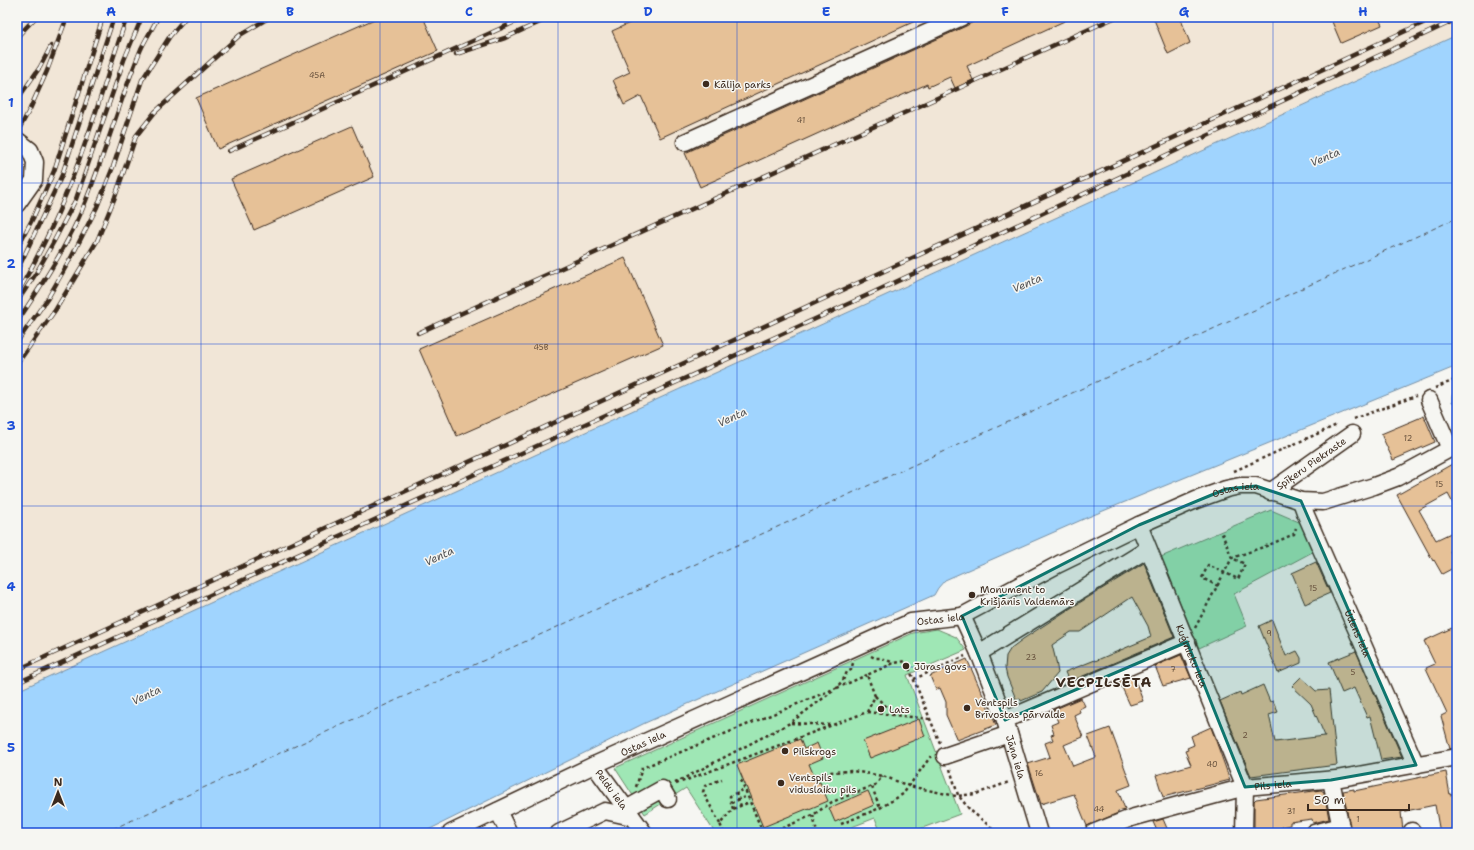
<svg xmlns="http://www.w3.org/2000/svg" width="1474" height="850" font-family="'Shantell Sans',sans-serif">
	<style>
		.built { fill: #f1e6d7 }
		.green { fill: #9fe7b5; stroke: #6d886a }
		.water { fill: #a0d4fe; stroke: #7890a4 }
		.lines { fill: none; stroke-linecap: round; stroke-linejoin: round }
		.ferry { stroke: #545456; stroke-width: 1; stroke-dasharray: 5 4; stroke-linecap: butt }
		.building { fill: #e6c197; stroke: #3b2a1e }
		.minor-casing { stroke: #3b2a1e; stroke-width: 19 }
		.path { stroke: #3b2a1e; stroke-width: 2.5; stroke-dasharray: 3 3; stroke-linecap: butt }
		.minor { stroke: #f6f6f2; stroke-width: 16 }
		.rail-casing { stroke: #3b2a1e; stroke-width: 4.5 }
		.rail { stroke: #f6f6f2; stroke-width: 3; stroke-dasharray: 9; stroke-linecap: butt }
		.marked { fill: #0f766e; fill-opacity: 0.2; stroke: #0f766e; stroke-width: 3; stroke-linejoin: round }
		.grid { fill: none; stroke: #1d4ed8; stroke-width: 1; stroke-opacity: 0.55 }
		.poi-dot { fill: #3b2a1e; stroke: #f6f6f2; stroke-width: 1.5 }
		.labels { text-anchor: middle; stroke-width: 3; stroke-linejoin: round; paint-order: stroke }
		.number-label { font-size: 8px; fill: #66503c }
		.poi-label { font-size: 10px; fill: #3b2a1e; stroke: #f6f6f2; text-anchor: start }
		.street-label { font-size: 10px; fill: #3b2a1e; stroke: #f6f6f2 }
		.water-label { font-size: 11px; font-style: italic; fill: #545456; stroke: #f6f6f2 }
		.district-label { font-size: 14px; font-weight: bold; letter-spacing: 1px; fill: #3b2a1e; stroke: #f6f6f2 }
		.neatline { fill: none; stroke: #1d4ed8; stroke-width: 1.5 }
		.grid-label { font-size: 13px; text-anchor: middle; font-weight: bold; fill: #1d4ed8 }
	</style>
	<rect width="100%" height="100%" fill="#f6f6f2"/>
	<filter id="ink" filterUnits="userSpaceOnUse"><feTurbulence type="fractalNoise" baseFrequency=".025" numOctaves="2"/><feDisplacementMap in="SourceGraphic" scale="8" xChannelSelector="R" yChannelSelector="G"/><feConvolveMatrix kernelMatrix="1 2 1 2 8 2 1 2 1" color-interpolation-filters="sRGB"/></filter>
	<g filter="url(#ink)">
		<polygon class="built" points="17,17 1457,17 1457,35 17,691"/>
		<g class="green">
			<polygon points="1271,510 1306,525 1318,549 1234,594 1247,626 1199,648 1161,557"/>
			<polygon points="937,629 956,637 966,650 907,675 960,814 909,833 881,833 875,818 839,832 839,833 715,833 686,788 645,814 615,768 913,633"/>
		</g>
		<g class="water">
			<polygon points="1457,35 1457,366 1086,518 945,580 938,588 934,595 645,723 422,833 17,833 17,691"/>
			<polygon points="1457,386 1457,404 1452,403 1452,396"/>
		</g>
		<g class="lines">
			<polyline class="ferry" points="104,833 1457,218"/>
		</g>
		<g class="building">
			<polygon points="379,17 423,17 438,51 218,149 196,98"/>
			<polygon points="643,17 924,17 660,138 641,96 624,105 613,80 630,72 612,31"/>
			<polygon points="982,17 1073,17 967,66 973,80 955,88 950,77 928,87 927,84 700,187 685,153 966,26"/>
			<polygon points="1153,17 1180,17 1190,43 1168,54"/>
			<polygon points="1330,17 1378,17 1382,25 1341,43"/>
			<polygon points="352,126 374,177 254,230 231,179"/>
			<polygon points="625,258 663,345 457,436 419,349"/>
			<polygon points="1424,416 1435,442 1393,460 1381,434"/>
			<polygon points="1454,463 1457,469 1457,511 1448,494 1419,510 1436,540 1457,530 1457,548 1450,551 1457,566 1442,574 1434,560 1433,561 1397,495"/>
			<polygon points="1316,562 1330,593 1305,604 1292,573"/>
			<polygon points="1144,563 1174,637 1069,682 1065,672 1095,660 1095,661 1151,637 1148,626 1132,597 1080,632 1071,632 1052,645 1056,661 1058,673 1042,692 1021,701 1020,698 1016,699 1007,677 1005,668 1006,656 1011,648 1023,639 1066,611"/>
			<polygon points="1272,620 1286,656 1297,651 1301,658 1301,663 1278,673 1259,626"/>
			<polygon points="1452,628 1457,638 1457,698 1454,698 1457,708 1457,748 1450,749 1441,716 1447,713 1426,668 1435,664 1424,641"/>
			<polygon points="1356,651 1402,757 1381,760 1370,716 1367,717 1354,688 1342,693 1329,662"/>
			<polygon points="1181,655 1191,678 1163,686 1155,666"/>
			<polygon points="967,659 996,725 957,740 946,715 946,702 940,688 936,690 930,676"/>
			<polygon points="1133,675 1143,701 1130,705 1119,681"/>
			<polygon points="1301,677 1316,691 1329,690 1337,765 1251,776 1220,701 1240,692 1241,695 1263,685 1270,702 1273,701 1278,712 1269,715 1275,742 1325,736 1311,704 1292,686"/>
			<polygon points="1081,698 1085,706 1079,709 1080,712 1074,715 1083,737 1064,745 1073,766 1096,757 1088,736 1110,728 1131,785 1118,790 1125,809 1118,811 1118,813 1087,826 1074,794 1041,804 1028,764 1050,757 1045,743 1053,740 1051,735 1054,734 1051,725 1058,722 1053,710"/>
			<polygon points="919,719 925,736 870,758 863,741"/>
			<polygon points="1211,727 1230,780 1163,797 1156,775 1191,765 1185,751 1188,750 1187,748 1194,745 1191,736"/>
			<polygon points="800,739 804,749 817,743 823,758 809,764 817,783 820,782 828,801 809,809 809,808 763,827 737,765"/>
			<polygon points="1446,772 1450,795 1457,793 1457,827 1450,829 1451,833 1440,833 1435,805 1401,812 1403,831 1399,832 1400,833 1351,833 1343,791 1354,789 1354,791"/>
			<polygon points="1321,790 1324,792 1329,819 1313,823 1312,819 1290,822 1290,825 1281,827 1281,833 1254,833 1254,801 1256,799"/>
			<polygon points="868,791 874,805 835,822 829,808"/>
			<polygon points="1163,819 1169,833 1158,833 1153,822"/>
		</g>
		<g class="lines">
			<g class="minor-casing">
				<g id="minor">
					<polyline points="17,140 30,150 35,162 34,180 17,204"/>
					<polyline points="685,142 962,17"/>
					<polyline points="1429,400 1450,449"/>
					<path id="s1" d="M1270 492 1352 434"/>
					<path id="s2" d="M1301 501 1306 515 1416 765"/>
					<path id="s3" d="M1139 525 1245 787 1244 833"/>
					<path id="s4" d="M962 616 979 653 1005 720 1039 833"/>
					<polyline points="979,653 1148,549"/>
					<polyline points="1005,720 1187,642"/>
					<polyline points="945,756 1009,734"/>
					<path id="s5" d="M594 765 644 833"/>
					<polyline points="1331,780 1342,833"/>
					<polyline points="626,809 662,789 668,799"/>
					<polyline points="498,811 509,833"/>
					<polyline points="1412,831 1413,833"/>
					<path id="s6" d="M451 833 594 765 911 622 962 616 1059 564 1139 525 1196 500 1226 489 1240 486H1256L1301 501 1323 502 1374 486 1398 477 1457 445"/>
					<polyline points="559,833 605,811 632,817"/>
					<path id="s7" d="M1093 833 1131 818 1245 787 1336 779 1457 757"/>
					<polyline points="1314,833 1341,826"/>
				</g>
			</g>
			<g class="path">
				<polyline points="1435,388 1457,379"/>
				<polyline points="1353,419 1416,396"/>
				<polyline points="1234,471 1337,425"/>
				<polyline points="1218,586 1202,578 1208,565 1238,579 1245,564 1232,558 1221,531"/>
				<polyline points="1195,628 1232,558 1269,545 1294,534 1296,528"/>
				<polyline points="871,656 875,658 881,658 894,663"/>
				<polyline points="914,679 965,656"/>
				<polyline points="837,688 867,675"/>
				<polyline points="875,696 895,715"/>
				<polyline points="867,712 930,719"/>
				<polyline points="791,723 830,725"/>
				<polyline points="950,769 958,795 970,810 998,833"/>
				<polyline points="813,777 830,772 853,771 883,776 909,786 956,796 976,794 1009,782"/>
				<polyline points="741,780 763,833"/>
				<polyline points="675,783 790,723 833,691"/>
				<polyline points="676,784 867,712 875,696 867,675 894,663 906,661 940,743"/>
				<polyline points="636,787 642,768 836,688 843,680 847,672 851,670 853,663"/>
				<polyline points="872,787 880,808"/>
				<polyline points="736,792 741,806"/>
				<polyline points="731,803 747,796"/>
				<polyline points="733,809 730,799 730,796 744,789"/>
				<polyline points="813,815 817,833"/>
				<polyline points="720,824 703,792 705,786 722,779"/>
				<polyline points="841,824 880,808 903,794 931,756"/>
				<polyline points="724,833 720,824 733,809 750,802"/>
				<polyline points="771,833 813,815 832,802 875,785 883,776"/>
			</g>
			<use href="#minor" class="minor"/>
			<g class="rail-casing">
				<g id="rail">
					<polyline points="17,37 36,17"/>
					<polyline points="456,54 505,38 551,17"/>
					<polyline points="17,100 40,67 51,46"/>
					<polyline points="17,133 30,109 47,71 67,17"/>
					<polyline points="229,151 526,17"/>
					<polyline points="17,248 33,218 54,171 103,17"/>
					<polyline points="17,271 62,175 114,17"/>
					<path d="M21 287C37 258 53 227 65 196 90 138 106 76 127 17"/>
					<polyline points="17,302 35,275 53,243 76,199 124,60 142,17"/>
					<path d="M17 322C39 289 62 254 79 217 103 163 118 104 141 49 146 38 153 28 158 17"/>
					<polyline points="418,333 1116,17"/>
					<polyline points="17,342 48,298 72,256 97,207 113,167 142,80 170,36 186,17"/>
					<polyline points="17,364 56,309 97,241 115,197 136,136 155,112 240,35 270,17"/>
					<polyline points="17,670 1436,17"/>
					<polyline points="17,683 870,294 1457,19"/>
				</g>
			</g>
			<use href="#rail" class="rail"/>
		</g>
	</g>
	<path class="marked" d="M1256 486 1301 501 1416 765 1331 780 1245 787 1187 642 1005 720 962 616 1139 525 1226 489Z"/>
	<path class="grid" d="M201 17V833M380 17V833M558 17V833M737 17V833M916 17V833M1094 17V833M1273 17V833M17 183H1457M17 344H1457M17 506H1457M17 667H1457"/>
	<g class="poi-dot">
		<circle cx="706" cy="84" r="4"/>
		<circle cx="972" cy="595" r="4"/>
		<circle cx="906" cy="666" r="4"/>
		<circle cx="967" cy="708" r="4"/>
		<circle cx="881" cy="709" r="4"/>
		<circle cx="785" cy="751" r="4"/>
		<circle cx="781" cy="783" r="4"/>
	</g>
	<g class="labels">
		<g class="number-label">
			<text x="317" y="78">45A</text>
			<text x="801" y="123">41</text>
			<text x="541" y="350">45B</text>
			<text x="1408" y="441">12</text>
			<text x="1439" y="487">15</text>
			<text x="1313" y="591">15</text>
			<text x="1269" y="636">9</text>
			<text x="1031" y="660">23</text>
			<text x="1173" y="672">7</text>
			<text x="1353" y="675">5</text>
			<text x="1245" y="738">2</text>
			<text x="1212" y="767">40</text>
			<text x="1039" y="776">16</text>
			<text x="1099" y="812">44</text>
			<text x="1291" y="814">31</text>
			<text x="1358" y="822">1</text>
		</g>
		<g class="poi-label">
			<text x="714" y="88">Kālija parks</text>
			<text x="980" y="593">Monument to<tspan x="980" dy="12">Krišjānis Valdemārs</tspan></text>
			<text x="914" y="670">Jūras govs</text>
			<text x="975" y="706">Ventspils<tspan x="975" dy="12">Brīvostas pārvalde</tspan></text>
			<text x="889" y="713">Lats</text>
			<text x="793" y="755">Pilskrogs</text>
			<text x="789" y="781">Ventspils<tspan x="789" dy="12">viduslaiku pils</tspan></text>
		</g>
		<g class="street-label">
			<text dy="4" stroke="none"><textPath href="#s1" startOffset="50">Spīķeru Piekraste</textPath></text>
			<text dy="4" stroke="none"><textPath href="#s6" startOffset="860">Ostas iela</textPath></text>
			<text dy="4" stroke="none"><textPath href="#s6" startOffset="536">Ostas iela</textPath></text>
			<text dy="4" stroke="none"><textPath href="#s2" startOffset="144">Ūdens iela</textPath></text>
			<text dy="4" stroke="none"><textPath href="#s3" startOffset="141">Kuģinieku iela</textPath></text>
			<text dy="4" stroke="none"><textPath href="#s6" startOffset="212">Ostas iela</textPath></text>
			<text dy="4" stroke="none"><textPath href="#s4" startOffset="151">Jāņa iela</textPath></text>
			<text dy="4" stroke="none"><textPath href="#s7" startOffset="187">Pils iela</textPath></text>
			<text dy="4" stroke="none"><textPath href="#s5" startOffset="30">Peldu iela</textPath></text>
		</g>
		<g class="water-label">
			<text transform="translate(1325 157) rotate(-23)" y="4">Venta</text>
			<text transform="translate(1027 283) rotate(-23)" y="4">Venta</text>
			<text transform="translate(732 417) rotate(-25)" y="4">Venta</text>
			<text transform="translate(439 556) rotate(-25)" y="4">Venta</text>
			<text transform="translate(146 695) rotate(-25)" y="4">Venta</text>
		</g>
		<g class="district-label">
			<text x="1104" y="687">VECPILSĒTA</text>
		</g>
	</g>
	<rect width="1474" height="850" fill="none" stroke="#f6f6f2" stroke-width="44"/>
	<g transform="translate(58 792)" stroke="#f6f6f2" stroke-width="3" paint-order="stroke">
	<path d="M0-3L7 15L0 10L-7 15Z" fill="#3b2a1e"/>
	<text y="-6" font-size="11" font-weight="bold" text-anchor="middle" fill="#3b2a1e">N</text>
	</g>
	<path d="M1308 804v6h101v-6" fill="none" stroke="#3b2a1e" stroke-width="2"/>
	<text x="1314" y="804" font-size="12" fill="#3b2a1e" stroke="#f6f6f2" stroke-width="3" paint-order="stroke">50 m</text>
	<rect x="22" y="22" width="1430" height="806" class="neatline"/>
	<g class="grid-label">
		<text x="111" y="16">A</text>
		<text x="290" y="16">B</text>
		<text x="469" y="16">C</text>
		<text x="648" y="16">D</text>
		<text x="826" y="16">E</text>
		<text x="1005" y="16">F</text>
		<text x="1184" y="16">G</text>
		<text x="1363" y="16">H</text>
		<text x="11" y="107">1</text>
		<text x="11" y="268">2</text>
		<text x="11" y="430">3</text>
		<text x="11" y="591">4</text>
		<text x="11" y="752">5</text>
	</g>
</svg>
